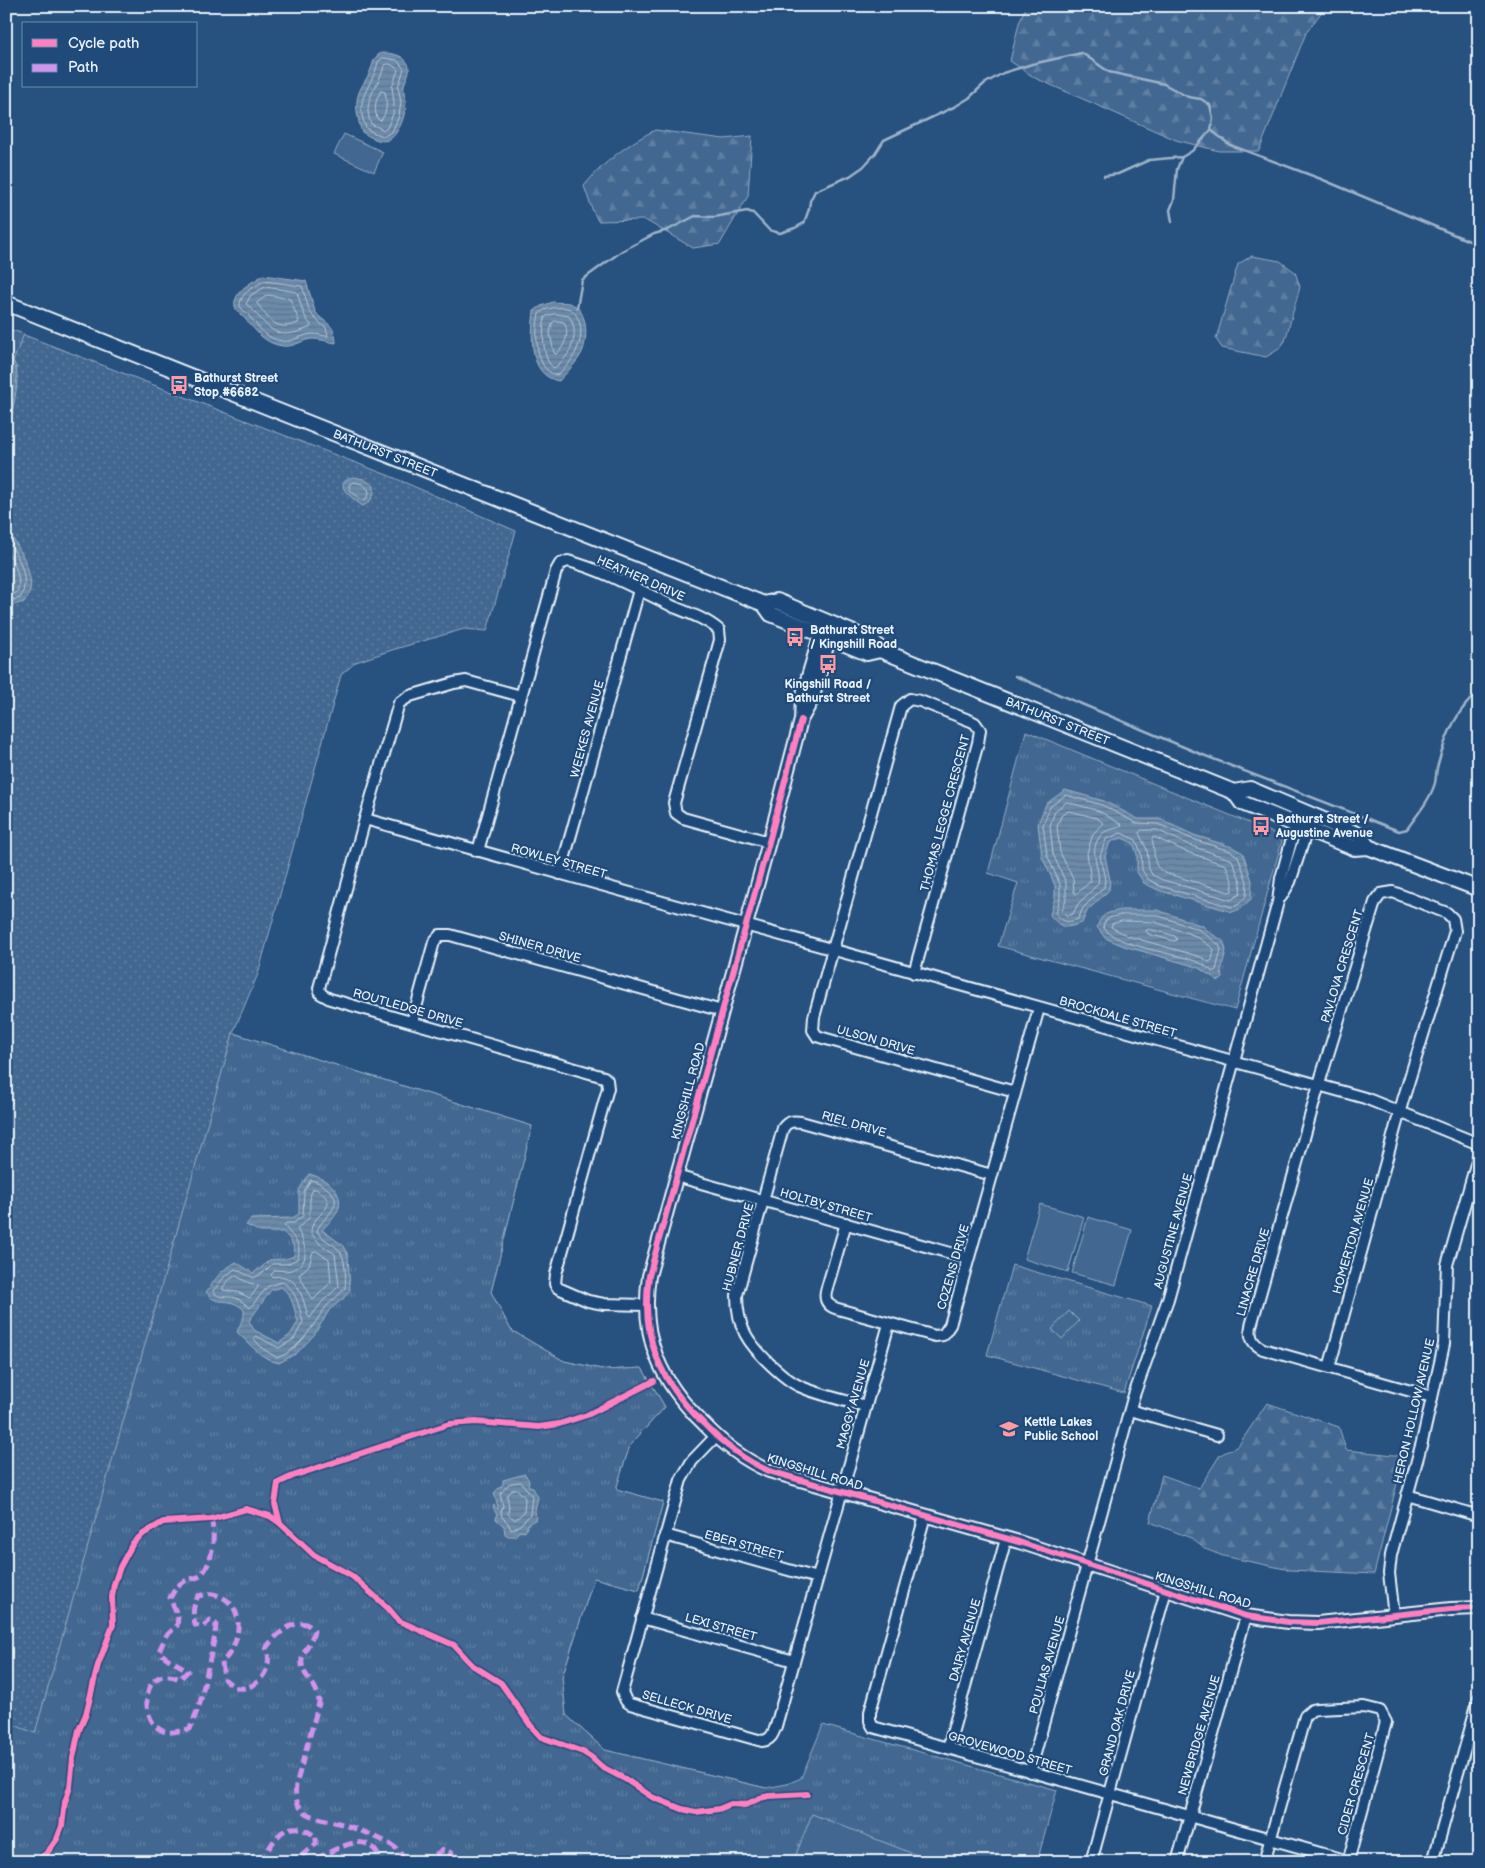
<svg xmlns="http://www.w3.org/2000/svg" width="1485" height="1868" font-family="'Balsamiq Sans',sans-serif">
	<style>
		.grass { fill: url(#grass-dots); stroke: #96acc4 }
		.forest { fill: url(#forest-firs); stroke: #96acc4 }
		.park { fill: url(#park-tufts); stroke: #96acc4 }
		.garden { fill: #436891; stroke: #96acc4 }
		.water { fill: url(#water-rules); stroke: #9db3c9; fill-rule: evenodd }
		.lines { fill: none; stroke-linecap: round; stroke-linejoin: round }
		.shore { stroke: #b6c8d9; stroke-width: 1 }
		.stream { stroke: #9db3c9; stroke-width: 2.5 }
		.minor-casing { stroke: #e8f1f8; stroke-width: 14 }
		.tertiary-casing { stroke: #e8f1f8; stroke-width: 16 }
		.secondary-casing { stroke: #e8f1f8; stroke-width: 18 }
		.minor { stroke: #1f4a7a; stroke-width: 10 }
		.tertiary { stroke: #1f4a7a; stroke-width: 12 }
		.secondary { stroke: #1f4a7a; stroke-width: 14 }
		.quiet { stroke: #d193ec; stroke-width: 5; stroke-dasharray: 10 5; stroke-linecap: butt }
		.cycleway-casing { stroke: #1f4a7a; stroke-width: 9 }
		.cycleway { stroke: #ff80c0; stroke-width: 6 }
		.labels { text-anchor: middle; stroke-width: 4.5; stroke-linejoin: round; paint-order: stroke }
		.poi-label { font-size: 12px; font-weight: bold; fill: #e8f1f8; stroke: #1f4a7a; text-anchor: start }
		.street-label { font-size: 12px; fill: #e8f1f8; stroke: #1f4a7a }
	</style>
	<defs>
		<pattern id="grass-dots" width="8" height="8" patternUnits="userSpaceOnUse" patternTransform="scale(1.25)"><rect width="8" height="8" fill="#436891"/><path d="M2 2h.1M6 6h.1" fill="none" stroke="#5e7ea1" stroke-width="1.8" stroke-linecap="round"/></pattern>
		<pattern id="forest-firs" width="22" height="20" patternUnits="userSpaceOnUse" patternTransform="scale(1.25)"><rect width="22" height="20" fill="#436891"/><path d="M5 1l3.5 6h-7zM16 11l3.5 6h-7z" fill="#5e7ea1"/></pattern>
		<pattern id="park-tufts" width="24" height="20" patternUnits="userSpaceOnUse" patternTransform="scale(1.25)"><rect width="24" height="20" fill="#436891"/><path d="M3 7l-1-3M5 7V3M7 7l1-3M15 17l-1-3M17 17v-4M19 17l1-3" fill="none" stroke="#5e7ea1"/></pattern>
		<pattern id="water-rules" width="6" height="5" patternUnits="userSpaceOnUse" patternTransform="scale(1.25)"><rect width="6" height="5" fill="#6b8aaa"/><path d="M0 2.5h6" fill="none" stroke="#5e7388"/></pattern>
	</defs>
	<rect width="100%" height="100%" fill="#27517f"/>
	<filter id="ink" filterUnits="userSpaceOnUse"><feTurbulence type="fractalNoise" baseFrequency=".02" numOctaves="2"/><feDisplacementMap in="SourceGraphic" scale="10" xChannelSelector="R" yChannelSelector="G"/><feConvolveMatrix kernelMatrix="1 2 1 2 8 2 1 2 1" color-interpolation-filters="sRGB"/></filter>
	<g filter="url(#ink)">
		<polygon class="grass" points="6,328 390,476 516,531 487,631 464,629 392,650 356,662 341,675 258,974 233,1033 532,1126 491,1292 511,1330 564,1361 606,1370 642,1368 665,1407 630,1445 616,1489 663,1502 639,1590 594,1578 562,1677 566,1715 605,1750 766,1788 6,1862"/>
		<g class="forest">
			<polygon points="1026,6 1326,6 1306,33 1259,151 1219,151 1176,140 1035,78 1010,61 1019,23"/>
			<path d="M655 130 724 139 752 136 748 196 720 244 693 248 645 220 598 221 592 209 584 186C602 163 629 143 655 130Z"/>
			<polygon points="1252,256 1280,261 1295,272 1300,287 1285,341 1279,349 1266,357 1222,348 1216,339 1238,264"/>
			<polygon points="1267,1403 1339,1427 1346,1450 1404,1456 1374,1574 1290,1570 1223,1556 1205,1549 1191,1538 1150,1522 1162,1475 1199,1488 1220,1455 1238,1446"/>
		</g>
		<g class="park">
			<polygon points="6,328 24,334 6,379"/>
			<polygon points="1026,731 1283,837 1235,1010 998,946 1018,883 988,873"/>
			<polygon points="233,1033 532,1126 491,1292 511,1330 564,1361 606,1370 642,1368 665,1407 630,1445 616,1489 663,1502 639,1590 594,1578 562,1677 566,1715 605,1750 766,1788 787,1784 801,1778 823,1725 1057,1790 1037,1862 6,1862 6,1722 35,1733"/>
			<polygon points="1012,1265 1152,1306 1124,1393 987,1355"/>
		</g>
		<g class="garden">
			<polygon points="344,134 383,152 374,172 334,154"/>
			<polygon points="1040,1204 1084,1217 1068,1272 1024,1259"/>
			<polygon points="1088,1217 1132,1230 1116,1285 1072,1273"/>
			<polygon points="1069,1311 1079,1321 1062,1339 1052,1329"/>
			<polygon points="812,1814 929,1860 929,1862 793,1862"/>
		</g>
		<g class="water">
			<path d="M381 53C391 53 403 54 408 64 412 72 405 79 404 86 403 91 405 96 406 101 406 109 404 117 401 124 391 146 381 144 362 132 357 118 354 103 360 90 363 83 369 76 371 69 374 61 373 58 381 53Z"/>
			<path d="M263 275 306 281 315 311C323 324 335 321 336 343 329 342 320 339 313 339 303 339 293 348 283 346 265 344 257 332 246 320 241 313 233 311 235 301 239 287 252 283 263 275Z"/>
			<path d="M553 302C558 303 564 302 569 303 588 308 588 336 583 350 579 361 567 372 559 381 528 376 531 336 534 311L541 306Z"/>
			<path d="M6 349C9 355 14 361 16 367 20 386 11 416 6 434Z"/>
			<path d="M353 477 364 479 374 486C375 496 372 501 363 506L361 505C351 497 331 484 353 477Z"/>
			<path d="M6 531C18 541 34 575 30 591 29 595 26 599 24 602L6 607Z"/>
			<path d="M1065 790 1104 801 1138 819H1159L1194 835 1232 847 1243 853 1252 881 1251 899 1240 909 1232 912 1158 890 1144 883 1137 872V854L1133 843 1122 838 1110 842 1105 856 1110 880 1109 890 1087 911 1082 923C1064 929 1062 929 1050 915L1055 897V885L1042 857 1038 824 1046 804Z"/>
			<path d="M1121 910H1157L1203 926 1209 932 1223 941 1226 950 1221 972 1223 978 1219 981 1197 967 1124 946 1105 938 1097 927C1102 913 1107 913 1121 910Z"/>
			<path d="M309 1174C326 1178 347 1193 337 1212 334 1219 327 1224 322 1230L344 1246 348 1256 350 1290 343 1299 330 1309 314 1335 297 1353 279 1363C262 1360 249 1343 237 1332L244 1316V1310C241 1307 237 1304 233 1303 220 1299 216 1305 206 1292L221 1272 236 1262 253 1273 261 1268 269 1260 286 1259 294 1256C296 1245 290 1239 283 1232H261L246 1225 251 1219 292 1218 299 1214V1190ZM281 1287C293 1295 294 1310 298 1322L290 1335 279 1343 254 1330 249 1321 271 1290Z"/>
			<polygon points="525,1474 529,1481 528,1485 533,1488 538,1497 535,1510 536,1519 528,1524 525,1532 519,1531 515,1536 509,1536 505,1534 504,1526 496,1519 497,1515 493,1507 494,1505 498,1510 498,1507 494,1493 503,1484 503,1480"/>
		</g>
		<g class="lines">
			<g class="shore">
				<path d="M383 58 397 60 404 69 398 87 401 102 399 116 392 132 384 136 374 133 366 128C353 97 372 89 378 62Z"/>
				<path d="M389 64 394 66 398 70 392 87 394 103 393 114 387 128 384 130 371 124C361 99 379 88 384 66Z"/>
				<path d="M381 91 385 92C387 102 388 113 380 121L377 118C374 108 375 100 381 91Z"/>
				<path d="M264 281 302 286C310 309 305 312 326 328L328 336C323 336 318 334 313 334 302 334 293 343 282 341 266 339 259 327 249 316 245 310 237 309 241 300 245 290 255 287 264 281Z"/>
				<path d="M266 287 297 292C301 303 302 315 311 325V327C282 339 274 336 255 312 252 309 249 307 246 304L251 295Z"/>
				<path d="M268 295 290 299 299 321 298 323C276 332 269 320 257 303Z"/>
				<path d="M554 308C559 308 565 307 570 309 574 311 577 316 579 321 586 340 572 364 557 375 534 371 535 331 539 314L544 310Z"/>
				<path d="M555 314 569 316C581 333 571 357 554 368 542 361 542 330 545 317Z"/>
				<path d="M556 321 564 322C570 333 565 347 556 354L554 353 550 333 552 323Z"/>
				<path d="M6 359C15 375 10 395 6 413"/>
				<polygon points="354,482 362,484 368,489 369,493 366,499 362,500 350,490 349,485"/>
				<path d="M6 538C17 554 32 579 20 598L6 602"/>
				<path d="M6 549C13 560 24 581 16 593L6 596"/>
				<path d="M1066 795 1102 805 1136 823 1158 824 1192 839 1230 851 1238 856 1247 882 1246 896 1238 905 1232 907 1160 886 1148 879 1142 870 1141 853 1136 840 1121 833 1106 839 1100 856 1105 880 1104 887 1083 908 1078 919C1067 923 1063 923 1056 913L1060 898V884L1047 855 1043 825 1050 807Z"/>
				<path d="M1067 802 1099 811 1122 825C1117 830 1107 828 1101 835 1087 851 1101 868 1098 884L1078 904 1073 914 1067 916 1062 911 1066 899V883L1053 854 1050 826 1055 811Z"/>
				<polygon points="1069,811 1097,818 1103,823 1093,834 1087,853 1091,881 1076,894 1074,892 1073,879 1060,852 1057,827 1061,816"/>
				<polygon points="1142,830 1157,830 1189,845 1232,860 1241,882 1240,894 1231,900 1163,880 1152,875 1149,869 1147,850 1139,833"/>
				<path d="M1154 837 1187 852 1226 865 1233 883 1232 891 1229 892 1165 873C1150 865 1157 856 1152 840Z"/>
				<path d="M1121 915H1156L1200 930 1219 945 1221 950 1216 970 1213 972C1209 969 1205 965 1200 963 1176 952 1118 948 1103 927 1105 917 1112 917 1121 915Z"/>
				<polygon points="1122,921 1155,922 1196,936 1214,949 1212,960 1209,962 1201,957 1128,936 1111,927 1112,924"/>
				<polygon points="1149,929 1175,936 1177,940 1174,941 1148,934 1146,931"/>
				<path d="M311 1180C317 1181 321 1184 325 1187 351 1204 320 1218 317 1231 322 1240 331 1242 338 1249 346 1256 346 1278 345 1288 340 1295 332 1300 326 1307 311 1327 301 1349 277 1358L262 1348 253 1338 256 1336 279 1348 294 1339 303 1322C299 1307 297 1290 282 1282L268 1286 250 1308C246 1305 241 1300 236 1298 227 1295 218 1300 213 1291L225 1276 235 1269 254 1278 264 1272 272 1264H287L297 1259C304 1244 291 1236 284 1225L286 1223H294L303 1216 304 1192Z"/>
				<path d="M313 1189H316C346 1208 310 1212 311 1233L320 1244 335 1254 339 1286 322 1302 310 1318 308 1316C303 1299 298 1272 273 1277L271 1275 275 1270C279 1270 283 1271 287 1271 313 1267 306 1244 297 1229L309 1218C311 1208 308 1197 313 1189Z"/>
				<polygon points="316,1251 329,1259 331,1282 313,1300 299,1275 309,1265 313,1252"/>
				<polygon points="236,1276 249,1283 258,1285 258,1287 250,1298 237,1292 223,1290 223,1287 229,1280"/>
				<polygon points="521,1482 532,1496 530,1515 520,1525 511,1530 508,1523 502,1517 501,1512 503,1506 500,1494 509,1484"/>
				<polygon points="517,1489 525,1498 524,1512 515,1520 508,1514 509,1506 507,1496 512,1490"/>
			</g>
			<g class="stream">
				<polyline points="1211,130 1230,145 1321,179 1479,245"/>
				<polyline points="1172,222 1170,210 1174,200 1177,169 1182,157"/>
				<polyline points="577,308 582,280 622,251 654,234 668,230 695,216 714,217 747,211 753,213 769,230 780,233 795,228 804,223 809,209 810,201 815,191 850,176 863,167 875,154 884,140 956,106 969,98 984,84 1003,73 1032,64 1082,53 1109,72 1164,84 1188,97 1201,99 1210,105 1213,118 1211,130 1192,151 1182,157 1149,160 1118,174 1104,176"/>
				<path d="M1015 676 1198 753 1399 831 1407 829C1417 815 1430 800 1435 783 1436 778 1436 773 1437 768 1444 740 1456 709 1479 692"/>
			</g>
			<g class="minor-casing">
				<g id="minor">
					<polyline points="521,696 466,681 454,683 410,696 399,703 365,819 319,988 321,994 330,999 604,1077 607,1080 608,1088 556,1274 555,1284 558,1288 588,1301 604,1304 646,1305"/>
					<polyline points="365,819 1365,1098 1479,1144"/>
					<path d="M478 851 556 571 560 564 568 561C603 570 641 591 674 607 689 613 706 619 719 630L720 640 674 803 676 813 683 818 769 842"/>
					<polyline points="560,874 639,590"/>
					<polyline points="1281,897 1290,882 1309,824"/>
					<polyline points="914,973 978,743 980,730 975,723 971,721 920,701 910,699 901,706 814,1017 813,1030 817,1036 823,1038 1015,1092"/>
					<polyline points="412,1022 434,942 440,935 450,935 722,1011"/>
					<polyline points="676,1176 968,1258"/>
					<path d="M846 1223 826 1291C824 1301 828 1306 838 1309L935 1336 943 1335 950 1325 1039 1008"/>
					<path d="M1329 1368 1403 1100 1455 931 1453 919 1447 913 1393 892 1381 894 1375 902 1322 1074 1251 1326C1249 1338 1253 1344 1263 1349L1432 1397"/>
					<path d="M865 1406C843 1400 819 1395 799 1386 788 1381 780 1373 771 1365 748 1343 737 1328 737 1295L783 1128C788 1121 793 1121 801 1122L992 1175"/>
					<polyline points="1130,1410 1217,1435"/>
					<path d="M716 1436 692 1461 681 1480 622 1692 626 1701 630 1704 762 1741C771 1740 773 1734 776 1726L889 1324"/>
					<polyline points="1407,1495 1479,1516"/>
					<polyline points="925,1516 870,1712 870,1721 873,1727 1352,1862"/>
					<polyline points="665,1535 817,1578"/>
					<polyline points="1394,1616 1389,1573 1391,1555 1422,1442 1441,1358 1444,1344 1447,1265 1479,1154"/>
					<polyline points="642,1618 794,1661"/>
					<polyline points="948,1748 1006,1539"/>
					<polyline points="1030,1772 1133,1398 1168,1299 1278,902 1281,878 1297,820"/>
					<polyline points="1091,1862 1166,1590"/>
					<polyline points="1177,1862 1246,1616"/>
					<polyline points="1264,1862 1305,1716 1312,1710 1317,1709 1364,1707 1380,1711 1386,1722 1348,1862"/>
					<polyline points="1433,1862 1479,1698"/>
				</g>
			</g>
			<g class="tertiary-casing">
				<g id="tertiary">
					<path d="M823 626 802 697 801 720 769 842 649 1276C640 1337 660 1382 704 1424 723 1444 744 1460 769 1471L1019 1542 1246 1616 1288 1622 1318 1623 1451 1609 1479 1608"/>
					<polyline points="802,718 812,700 832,628"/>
				</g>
			</g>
			<g class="secondary-casing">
				<g id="secondary">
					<path id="s1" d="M6 303 764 604 771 614 867 653 880 650"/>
					<path id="s2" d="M764 604 777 601 873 641 880 650 1234 792 1250 789 1359 835 1368 847"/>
					<polyline points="1234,792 1242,803 1354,848 1368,847 1479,889"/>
				</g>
			</g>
			<use href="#minor" class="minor"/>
			<use href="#tertiary" class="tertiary"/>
			<use href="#secondary" class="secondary"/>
			<g class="quiet">
				<path d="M211 1519C216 1534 213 1564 200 1576 196 1579 190 1578 185 1581 177 1584 174 1591 170 1598L178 1617 177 1626 166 1636 159 1651C166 1660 179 1664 188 1671L180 1679C177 1678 173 1676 169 1676 140 1672 140 1726 166 1732 173 1733 183 1730 190 1729L200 1703 215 1636 216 1624 210 1620 203 1627 195 1625C192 1613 193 1606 198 1596 203 1595 209 1593 213 1594 247 1601 243 1643 222 1662L224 1679C228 1682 233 1687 238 1688 258 1691 275 1666 266 1648 275 1635 301 1611 314 1631 312 1643 300 1653 302 1664 303 1678 319 1684 319 1703L296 1785C292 1816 315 1817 338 1823 350 1826 393 1842 400 1852 401 1854 402 1857 403 1859L411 1862"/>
				<path d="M261 1862C269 1849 279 1825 298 1828 304 1829 310 1833 316 1836V1844L300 1857 307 1862C331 1855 368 1822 381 1862"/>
				<polyline points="422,1862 443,1850 452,1853 448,1862"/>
			</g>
			<g class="cycleway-casing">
				<g id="cycleway">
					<path d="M801 720 769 842 649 1276C640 1337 660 1382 704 1424 723 1444 744 1460 769 1471L1019 1542 1246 1616 1288 1622 1318 1623 1451 1609 1479 1608"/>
					<polyline points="280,1523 275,1504 278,1483 293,1476 449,1424 476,1422 539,1427 559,1424 587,1415 654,1381"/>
					<polyline points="35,1862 47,1853 57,1839 62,1826 65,1802 70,1787 73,1758 79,1730 86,1714 98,1665 113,1625 112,1597 114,1584 120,1567 127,1554 133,1543 143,1534 163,1522 211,1519 246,1509 270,1516 280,1523 314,1555 352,1576 388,1608 399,1621 454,1645 472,1665 501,1683 531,1726 541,1737 583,1752 591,1757 602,1767 625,1779 652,1797 682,1809 696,1812 719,1809 731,1804 745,1805 760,1798 769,1796 807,1794"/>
				</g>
			</g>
			<use href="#cycleway" class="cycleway"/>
		</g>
	</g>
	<defs>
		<g id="bus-bare" transform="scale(1.5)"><path d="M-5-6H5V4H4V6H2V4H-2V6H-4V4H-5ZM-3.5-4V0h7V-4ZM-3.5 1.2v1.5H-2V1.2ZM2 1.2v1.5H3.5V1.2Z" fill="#ff9aa2" stroke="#1f4a7a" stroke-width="2.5" paint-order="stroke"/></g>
		<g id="school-bare" transform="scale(1.5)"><path d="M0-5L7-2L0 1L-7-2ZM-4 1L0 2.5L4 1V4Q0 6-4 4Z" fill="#ff9aa2" stroke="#1f4a7a" stroke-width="2.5" paint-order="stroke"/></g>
	</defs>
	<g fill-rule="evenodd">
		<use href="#bus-bare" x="179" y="385"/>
		<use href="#bus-bare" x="795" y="637"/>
		<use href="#bus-bare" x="828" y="664"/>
		<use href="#bus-bare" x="1261" y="826"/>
		<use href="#school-bare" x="1009" y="1429"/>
	</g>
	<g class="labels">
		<g class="poi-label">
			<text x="194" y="382">Bathurst Street<tspan x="194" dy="14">Stop #6682</tspan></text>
			<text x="810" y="634">Bathurst Street<tspan x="810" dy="14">/ Kingshill Road</tspan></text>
			<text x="828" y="688" text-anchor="middle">Kingshill Road /<tspan x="828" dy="14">Bathurst Street</tspan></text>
			<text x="1276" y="823">Bathurst Street /<tspan x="1276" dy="14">Augustine Avenue</tspan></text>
			<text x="1024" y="1426">Kettle Lakes<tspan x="1024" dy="14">Public School</tspan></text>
		</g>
		<g class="street-label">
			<text dy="4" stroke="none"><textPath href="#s1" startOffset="408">BATHURST STREET</textPath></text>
			<text transform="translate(641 578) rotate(24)" y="4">HEATHER DRIVE</text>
			<text dy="4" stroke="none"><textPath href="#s2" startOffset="320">BATHURST STREET</textPath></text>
			<text transform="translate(587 729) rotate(-75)" y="4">WEEKES AVENUE</text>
			<text transform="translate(945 813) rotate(-75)" y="4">THOMAS LEGGE CRESCENT</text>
			<text transform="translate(559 861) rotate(16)" y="4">ROWLEY STREET</text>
			<text transform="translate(540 947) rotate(16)" y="4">SHINER DRIVE</text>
			<text transform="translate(1342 966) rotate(-73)" y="4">PAVLOVA CRESCENT</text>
			<text transform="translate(408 1008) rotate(16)" y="4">ROUTLEDGE DRIVE</text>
			<text transform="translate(1118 1017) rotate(16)" y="4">BROCKDALE STREET</text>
			<text transform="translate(876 1040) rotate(16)" y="4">ULSON DRIVE</text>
			<text transform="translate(688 1091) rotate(-75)" y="4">KINGSHILL ROAD</text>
			<text transform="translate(854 1124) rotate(16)" y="4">RIEL DRIVE</text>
			<text transform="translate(826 1205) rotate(16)" y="4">HOLTBY STREET</text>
			<text transform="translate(1173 1231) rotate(-75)" y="4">AUGUSTINE AVENUE</text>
			<text transform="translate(1353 1236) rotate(-74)" y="4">HOMERTON AVENUE</text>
			<text transform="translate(738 1247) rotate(-75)" y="4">HUBNER DRIVE</text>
			<text transform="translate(953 1267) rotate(-74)" y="4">COZENS DRIVE</text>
			<text transform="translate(1253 1272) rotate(-74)" y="4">LINACRE DRIVE</text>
			<text transform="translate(853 1404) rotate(-74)" y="4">MAGGY AVENUE</text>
			<text transform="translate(1414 1411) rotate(-77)" y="4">HERON HOLLOW AVENUE</text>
			<text transform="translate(815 1472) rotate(17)" y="4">KINGSHILL ROAD</text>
			<text transform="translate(744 1545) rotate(16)" y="4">EBER STREET</text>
			<text transform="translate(1203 1590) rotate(17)" y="4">KINGSHILL ROAD</text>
			<text transform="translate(721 1627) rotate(16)" y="4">LEXI STREET</text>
			<text transform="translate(965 1640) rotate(-74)" y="4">DAIRY AVENUE</text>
			<text transform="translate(1047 1665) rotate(-74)" y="4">POULIAS AVENUE</text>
			<text transform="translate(687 1707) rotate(16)" y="4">SELLECK DRIVE</text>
			<text transform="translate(1117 1723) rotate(-75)" y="4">GRAND OAK DRIVE</text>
			<text transform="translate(1199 1735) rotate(-74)" y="4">NEWBRIDGE AVENUE</text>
			<text transform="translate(1010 1753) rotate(16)" y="4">GROVEWOOD STREET</text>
			<text transform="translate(1356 1784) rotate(-74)" y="4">CIDER CRESCENT</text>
		</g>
	</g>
	<rect width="1485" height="1868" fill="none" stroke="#1f4a7a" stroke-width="25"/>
	<rect x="12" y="12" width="1460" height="1843" fill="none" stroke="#e8f1f8" stroke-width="2" filter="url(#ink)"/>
	<rect x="22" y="22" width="175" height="65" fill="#1f4a7a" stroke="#6f8dac"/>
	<rect x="32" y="39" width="25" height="8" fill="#ff80c0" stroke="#6f8dac"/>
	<text x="68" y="48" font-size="15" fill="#e8f1f8">Cycle path</text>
	<rect x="32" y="64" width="25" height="8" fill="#d193ec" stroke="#6f8dac"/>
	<text x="68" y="72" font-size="15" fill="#e8f1f8">Path</text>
</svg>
